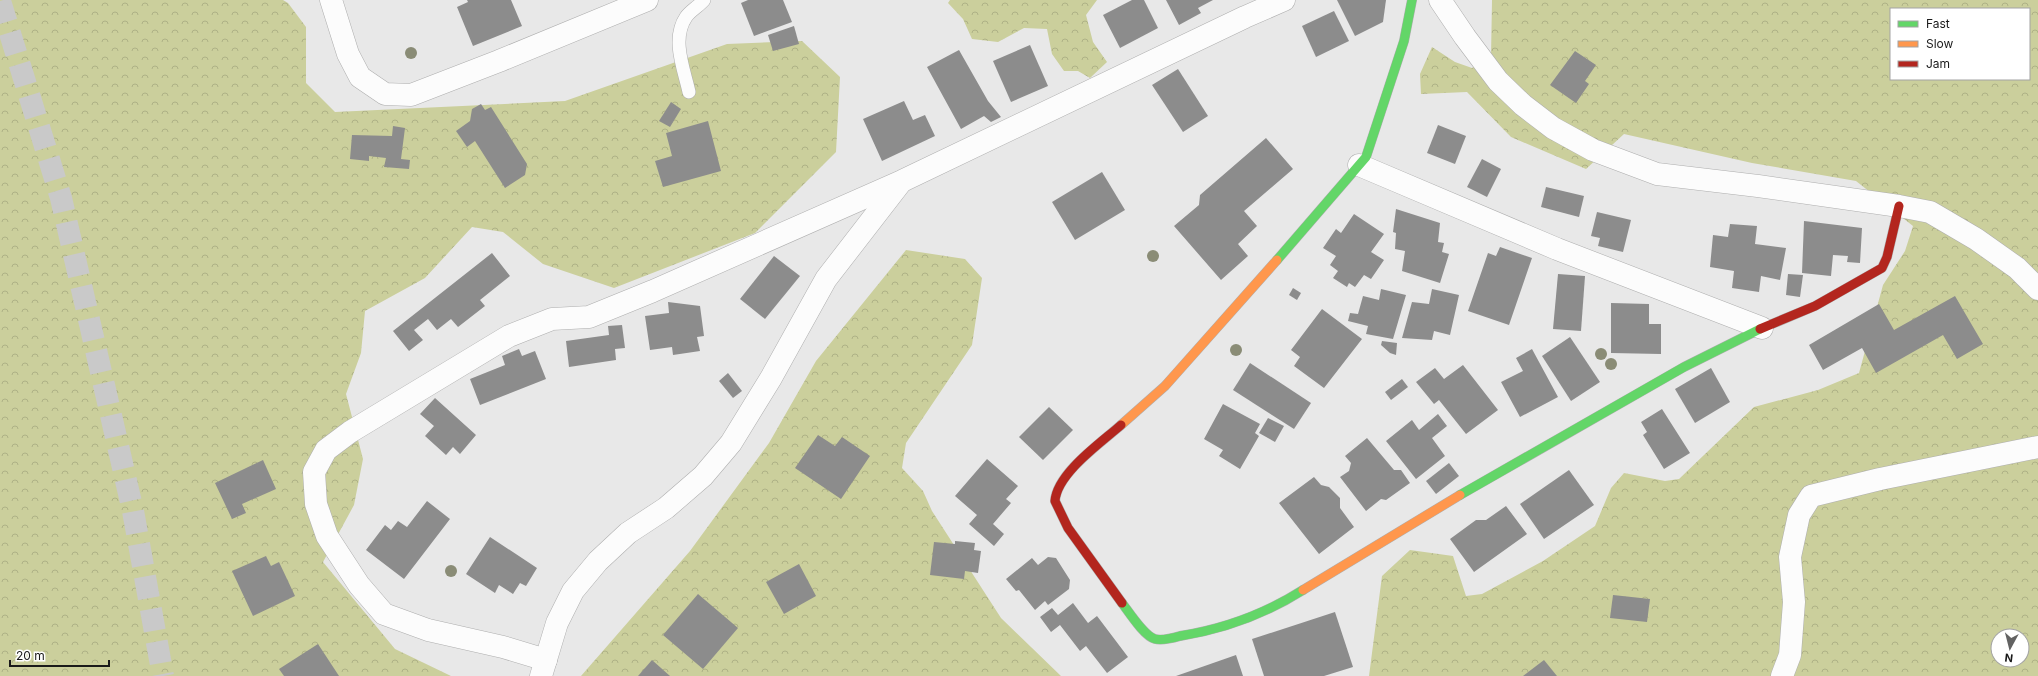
<svg xmlns="http://www.w3.org/2000/svg" width="2038" height="676" font-family="Inter,sans-serif">
	<style>
		.forest { fill: url(#forest-crowns); fill-rule: evenodd }
		.building { fill: #8c8c8c }
		.lines { fill: none; stroke-linecap: round; stroke-linejoin: round }
		.highway-tunnel { stroke: #c9c9c9; stroke-width: 22; stroke-dasharray: 22 11; stroke-linecap: butt }
		.lane-casing { stroke: #aeaeae; stroke-width: 14 }
		.street-casing { stroke: #aeaeae; stroke-width: 23 }
		.fast-casing { stroke: #aeaeae; stroke-width: 10 }
		.slow-casing { stroke: #aeaeae; stroke-width: 10 }
		.jam-casing { stroke: #aeaeae; stroke-width: 10 }
		.lane { stroke: #fcfcfc; stroke-width: 13 }
		.street { stroke: #fcfcfc; stroke-width: 22 }
		.fast { stroke: #63d668; stroke-width: 9 }
		.slow { stroke: #ff974d; stroke-width: 9 }
		.jam { stroke: #b3261e; stroke-width: 9 }
		.tree { fill: #8a8c76 }
	</style>
	<defs>
		<pattern id="forest-crowns" width="20" height="18" patternUnits="userSpaceOnUse"><rect width="20" height="18" fill="#cbcf9c"/><path d="M2 6a3 3 0 1 1 6 0M12 15a3 3 0 1 1 6 0" fill="none" stroke="#aeb186"/></pattern>
	</defs>
	<rect width="100%" height="100%" fill="#e8e8e8"/>
	<g class="forest">
		<polygon points="0,0 283,0 288,3 306,27 306,83 335,112 565,101 727,44 802,41 840,77 836,152 755,233 614,288 543,264 503,232 472,227 425,278 365,311 361,353 346,394 363,459 354,505 323,562 395,649 451,676 0,676"/>
		<polygon points="950,0 1097,0 1086,15 1093,42 1107,62 1090,78 1078,71 1064,71 1052,54 1047,29 1024,28 998,42 972,39 963,19 948,3"/>
		<path d="M1492 0H2038V676H1369L1382 576 1410 550 1453 556 1466 596 1482 594 1543 561 1595 526 1611 488 1624 473 1665 481 1679 479 1754 407 1818 390 1859 373 1883 285 1905 251 1913 226 1856 181 1752 163 1624 134 1586 169 1511 137 1467 92 1421 94 1420 74 1432 47 1455 62 1472 68 1491 57ZM1891 9H2029V79H1891ZM1998 636H2022V660H1998Z"/>
		<polygon points="906,250 965,259 982,278 972,345 906,443 902,468 923,491 932,511 1001,618 1061,676 581,676 690,551 769,443 816,361"/>
	</g>
	<g class="building">
		<polygon points="467,0 511,0 522,26 473,46 457,7 468,2"/>
		<polygon points="748,0 783,0 792,22 754,36 741,3"/>
		<polygon points="1132,0 1144,0 1158,28 1120,48 1103,15"/>
		<polygon points="1166,0 1213,0 1198,8 1201,13 1179,25"/>
		<polygon points="1337,0 1386,0 1383,22 1355,36"/>
		<polygon points="1334,11 1349,41 1316,57 1302,26"/>
		<polygon points="794,26 799,44 773,51 768,35"/>
		<polygon points="1030,45 1048,86 1011,102 993,61"/>
		<polygon points="959,50 988,101 1001,117 991,122 984,116 961,129 927,67"/>
		<polygon points="1575,51 1596,65 1585,81 1589,84 1576,103 1550,85"/>
		<polygon points="1178,69 1208,116 1183,132 1152,85"/>
		<polygon points="904,101 913,120 925,115 935,136 882,161 863,119"/>
		<polygon points="671,102 681,109 670,127 659,121"/>
		<polygon points="481,104 485,110 491,107 527,164 525,175 505,188 475,141 467,147 456,131 470,121 472,109"/>
		<polygon points="708,121 721,171 663,187 655,161 672,156 666,133"/>
		<polygon points="1438,125 1466,136 1455,164 1427,153"/>
		<polygon points="393,126 405,128 401,159 410,160 409,169 384,167 386,158 369,156 369,161 350,159 352,135 392,136"/>
		<polygon points="1266,138 1293,169 1244,211 1257,226 1238,244 1248,256 1221,280 1174,226 1199,205 1200,195"/>
		<polygon points="1482,159 1501,169 1487,197 1467,187"/>
		<polygon points="1102,172 1125,210 1075,240 1052,202"/>
		<polygon points="1546,187 1584,196 1579,217 1541,207"/>
		<polygon points="1396,209 1440,223 1438,242 1444,243 1442,252 1449,254 1440,283 1402,271 1405,251 1395,249 1396,233 1393,232"/>
		<polygon points="1597,212 1631,220 1623,252 1598,246 1600,238 1591,236"/>
		<polygon points="1354,214 1384,234 1371,252 1384,260 1371,279 1364,275 1355,287 1349,283 1347,287 1333,278 1338,271 1330,265 1336,256 1323,248 1336,229 1341,233"/>
		<polygon points="1804,221 1862,228 1860,263 1847,262 1848,256 1833,255 1831,276 1802,273"/>
		<polygon points="1730,224 1757,226 1755,244 1786,248 1780,280 1761,276 1759,292 1732,288 1734,271 1710,267 1713,235 1728,237"/>
		<polygon points="1500,247 1532,258 1509,325 1468,311 1488,253 1496,256"/>
		<polygon points="492,253 510,276 480,300 485,306 458,327 451,319 437,330 428,319 414,330 423,340 409,351 393,331"/>
		<polygon points="774,256 800,276 765,319 740,299"/>
		<polygon points="1558,274 1585,276 1581,331 1553,329"/>
		<polygon points="1788,274 1803,275 1800,297 1786,295"/>
		<polygon points="1293,288 1301,293 1297,300 1289,295"/>
		<polygon points="1381,289 1406,295 1393,339 1366,334 1368,326 1348,321 1350,313 1358,314 1363,296 1379,300"/>
		<polygon points="1432,289 1459,295 1450,335 1434,331 1432,340 1402,338 1412,302 1429,304"/>
		<polygon points="1955,296 1983,344 1957,359 1943,335 1876,373 1862,348 1823,370 1809,345 1879,304 1894,330"/>
		<polygon points="668,302 700,306 704,336 697,337 700,351 673,355 672,347 650,350 645,316 669,313"/>
		<polygon points="1611,303 1649,304 1649,324 1661,324 1661,354 1611,353"/>
		<polygon points="1322,309 1362,339 1324,388 1294,366 1300,357 1291,350"/>
		<polygon points="622,325 625,348 615,349 616,360 569,367 566,341 609,335 608,326"/>
		<polygon points="1570,337 1600,382 1571,401 1542,356"/>
		<polygon points="1382,341 1397,343 1396,355 1390,353 1381,345"/>
		<polygon points="519,349 522,356 535,351 546,379 480,405 470,379 505,365 502,356"/>
		<polygon points="1532,349 1558,397 1520,417 1501,382 1523,371 1516,358"/>
		<polygon points="1250,363 1311,403 1294,429 1233,390"/>
		<polygon points="1463,365 1498,410 1466,434 1439,400 1434,404 1416,382 1435,368 1444,379"/>
		<polygon points="1711,368 1730,402 1695,423 1675,389"/>
		<polygon points="728,373 742,391 733,398 719,381"/>
		<polygon points="1402,379 1408,387 1391,400 1385,392"/>
		<polygon points="435,398 476,435 460,454 453,447 446,455 425,436 434,426 420,414"/>
		<polygon points="1223,404 1260,424 1255,433 1259,436 1240,469 1219,456 1223,450 1204,439"/>
		<polygon points="1049,407 1073,430 1043,460 1019,437"/>
		<polygon points="1662,409 1690,453 1664,469 1643,435 1647,432 1641,422"/>
		<polygon points="1438,414 1447,426 1432,438 1445,456 1416,479 1386,441 1412,420 1419,430"/>
		<polygon points="1268,418 1284,426 1275,442 1259,433"/>
		<polygon points="818,435 835,446 842,437 870,456 841,499 795,468"/>
		<polygon points="1367,438 1394,470 1401,470 1410,483 1386,500 1381,499 1366,511 1340,477 1349,471 1351,463 1345,456"/>
		<polygon points="987,459 1018,486 1006,499 1011,503 993,524 1004,534 994,546 969,524 977,515 955,496"/>
		<polygon points="263,460 276,489 242,504 246,513 232,519 215,483"/>
		<polygon points="1449,463 1459,476 1436,494 1426,481"/>
		<polygon points="1569,470 1594,505 1544,539 1520,504"/>
		<polygon points="1314,477 1321,485 1329,487 1340,498 1340,508 1354,527 1319,554 1279,503"/>
		<polygon points="427,501 450,519 404,579 366,550 385,525 391,530 398,521 407,527"/>
		<polygon points="1506,506 1527,534 1474,572 1450,539 1476,520 1486,520"/>
		<polygon points="490,537 537,568 526,586 520,583 513,594 499,585 495,593 466,574"/>
		<polygon points="955,541 975,543 974,550 981,551 978,573 965,571 964,579 930,575 934,542 955,544"/>
		<polygon points="266,556 271,566 279,562 295,596 253,616 232,571"/>
		<polygon points="1048,557 1056,558 1070,580 1069,589 1048,605 1045,601 1035,610 1019,590 1016,591 1006,579 1032,558 1038,565"/>
		<polygon points="799,564 816,596 784,614 766,582"/>
		<polygon points="698,594 738,628 703,669 663,635"/>
		<polygon points="1613,595 1650,599 1647,622 1610,618"/>
		<polygon points="1073,603 1088,623 1097,616 1128,657 1107,673 1086,646 1080,651 1060,625 1051,632 1040,617 1052,608 1058,615"/>
		<polygon points="1335,612 1353,667 1324,676 1264,676 1252,639"/>
		<polygon points="318,644 339,676 284,676 279,669"/>
		<polygon points="1236,655 1243,676 1176,676"/>
		<polygon points="652,660 670,676 638,676"/>
		<polygon points="1544,660 1557,676 1523,676"/>
	</g>
	<g class="lines">
		<polyline class="highway-tunnel" points="0,1 61,198 133,511 163,676"/>
		<g class="lane-casing">
			<path id="lane" d="M689 92C684 69 671 39 686 17 690 11 699 6 704 0"/>
		</g>
		<g class="street-casing">
			<g id="street">
				<polyline points="331,0 348,54 360,77 385,94 411,95 499,61 647,0"/>
				<polyline points="1440,0 1465,37 1498,81 1523,105 1553,128 1593,150 1657,174 1758,186 1899,206 1930,212 1976,239 2017,268 2038,289"/>
				<polyline points="1359,165 1557,249 1762,328"/>
				<polyline points="546,660 503,647 428,630 384,614 359,585 327,536 316,504 314,472 326,450 350,432 509,336 552,319 589,317 653,291 902,181 1245,17 1284,0"/>
				<polyline points="541,676 557,623 573,591 598,561 628,533 666,508 703,476 731,443 771,378 826,279 901,182"/>
				<polyline points="1782,676 1790,655 1794,602 1790,557 1799,515 1811,496 1880,479 2038,447"/>
			</g>
		</g>
		<g class="fast-casing">
			<g id="fast">
				<polyline points="1277,260 1366,157 1404,41 1412,0"/>
				<polyline points="1460,495 1684,367 1760,329"/>
				<path d="M1122 603C1129 612 1144 636 1155 639 1162 641 1173 638 1180 636 1224 629 1265 614 1303 590"/>
			</g>
		</g>
		<g class="slow-casing">
			<g id="slow">
				<polyline points="1121,425 1165,386 1277,260"/>
				<polyline points="1303,590 1460,495"/>
			</g>
		</g>
		<g class="jam-casing">
			<g id="jam">
				<polyline points="1760,329 1815,306 1882,268 1887,257 1899,206"/>
				<path d="M1121 425C1102 442 1057 473 1055 501L1068 528 1122 603"/>
			</g>
		</g>
		<use href="#lane" class="lane"/>
		<use href="#street" class="street"/>
		<use href="#fast" class="fast"/>
		<use href="#slow" class="slow"/>
		<use href="#jam" class="jam"/>
	</g>
	<g class="tree">
		<circle cx="411" cy="53" r="6"/>
		<circle cx="1153" cy="256" r="6"/>
		<circle cx="1236" cy="350" r="6"/>
		<circle cx="1601" cy="354" r="6"/>
		<circle cx="1611" cy="364" r="6"/>
		<circle cx="451" cy="571" r="6"/>
	</g>
	<rect x="1890" y="8" width="140" height="72" fill="#ffffff" stroke="#a3a3a3"/>
	<rect x="1898" y="21" width="20" height="6" fill="#63d668" stroke="#a3a3a3"/>
	<text x="1926" y="28" font-size="12" fill="#1a1a1a">Fast</text>
	<rect x="1898" y="41" width="20" height="6" fill="#ff974d" stroke="#a3a3a3"/>
	<text x="1926" y="48" font-size="12" fill="#1a1a1a">Slow</text>
	<rect x="1898" y="61" width="20" height="6" fill="#b3261e" stroke="#a3a3a3"/>
	<text x="1926" y="68" font-size="12" fill="#1a1a1a">Jam</text>
	<g transform="translate(2010 648) rotate(187)"><circle r="19" fill="#ffffff" stroke="#a3a3a3"/>
	<path d="M0-3L7 15L0 10L-7 15Z" fill="#626262"/>
	<text y="-6" font-size="11" font-weight="bold" text-anchor="middle" fill="#1a1a1a">N</text>
	</g>
	<path d="M10 660v6h99v-6" fill="none" stroke="#1a1a1a" stroke-width="2"/>
	<text x="16" y="660" font-size="12" fill="#1a1a1a" stroke="#ffffff" stroke-width="3" paint-order="stroke">20 m</text>
</svg>
